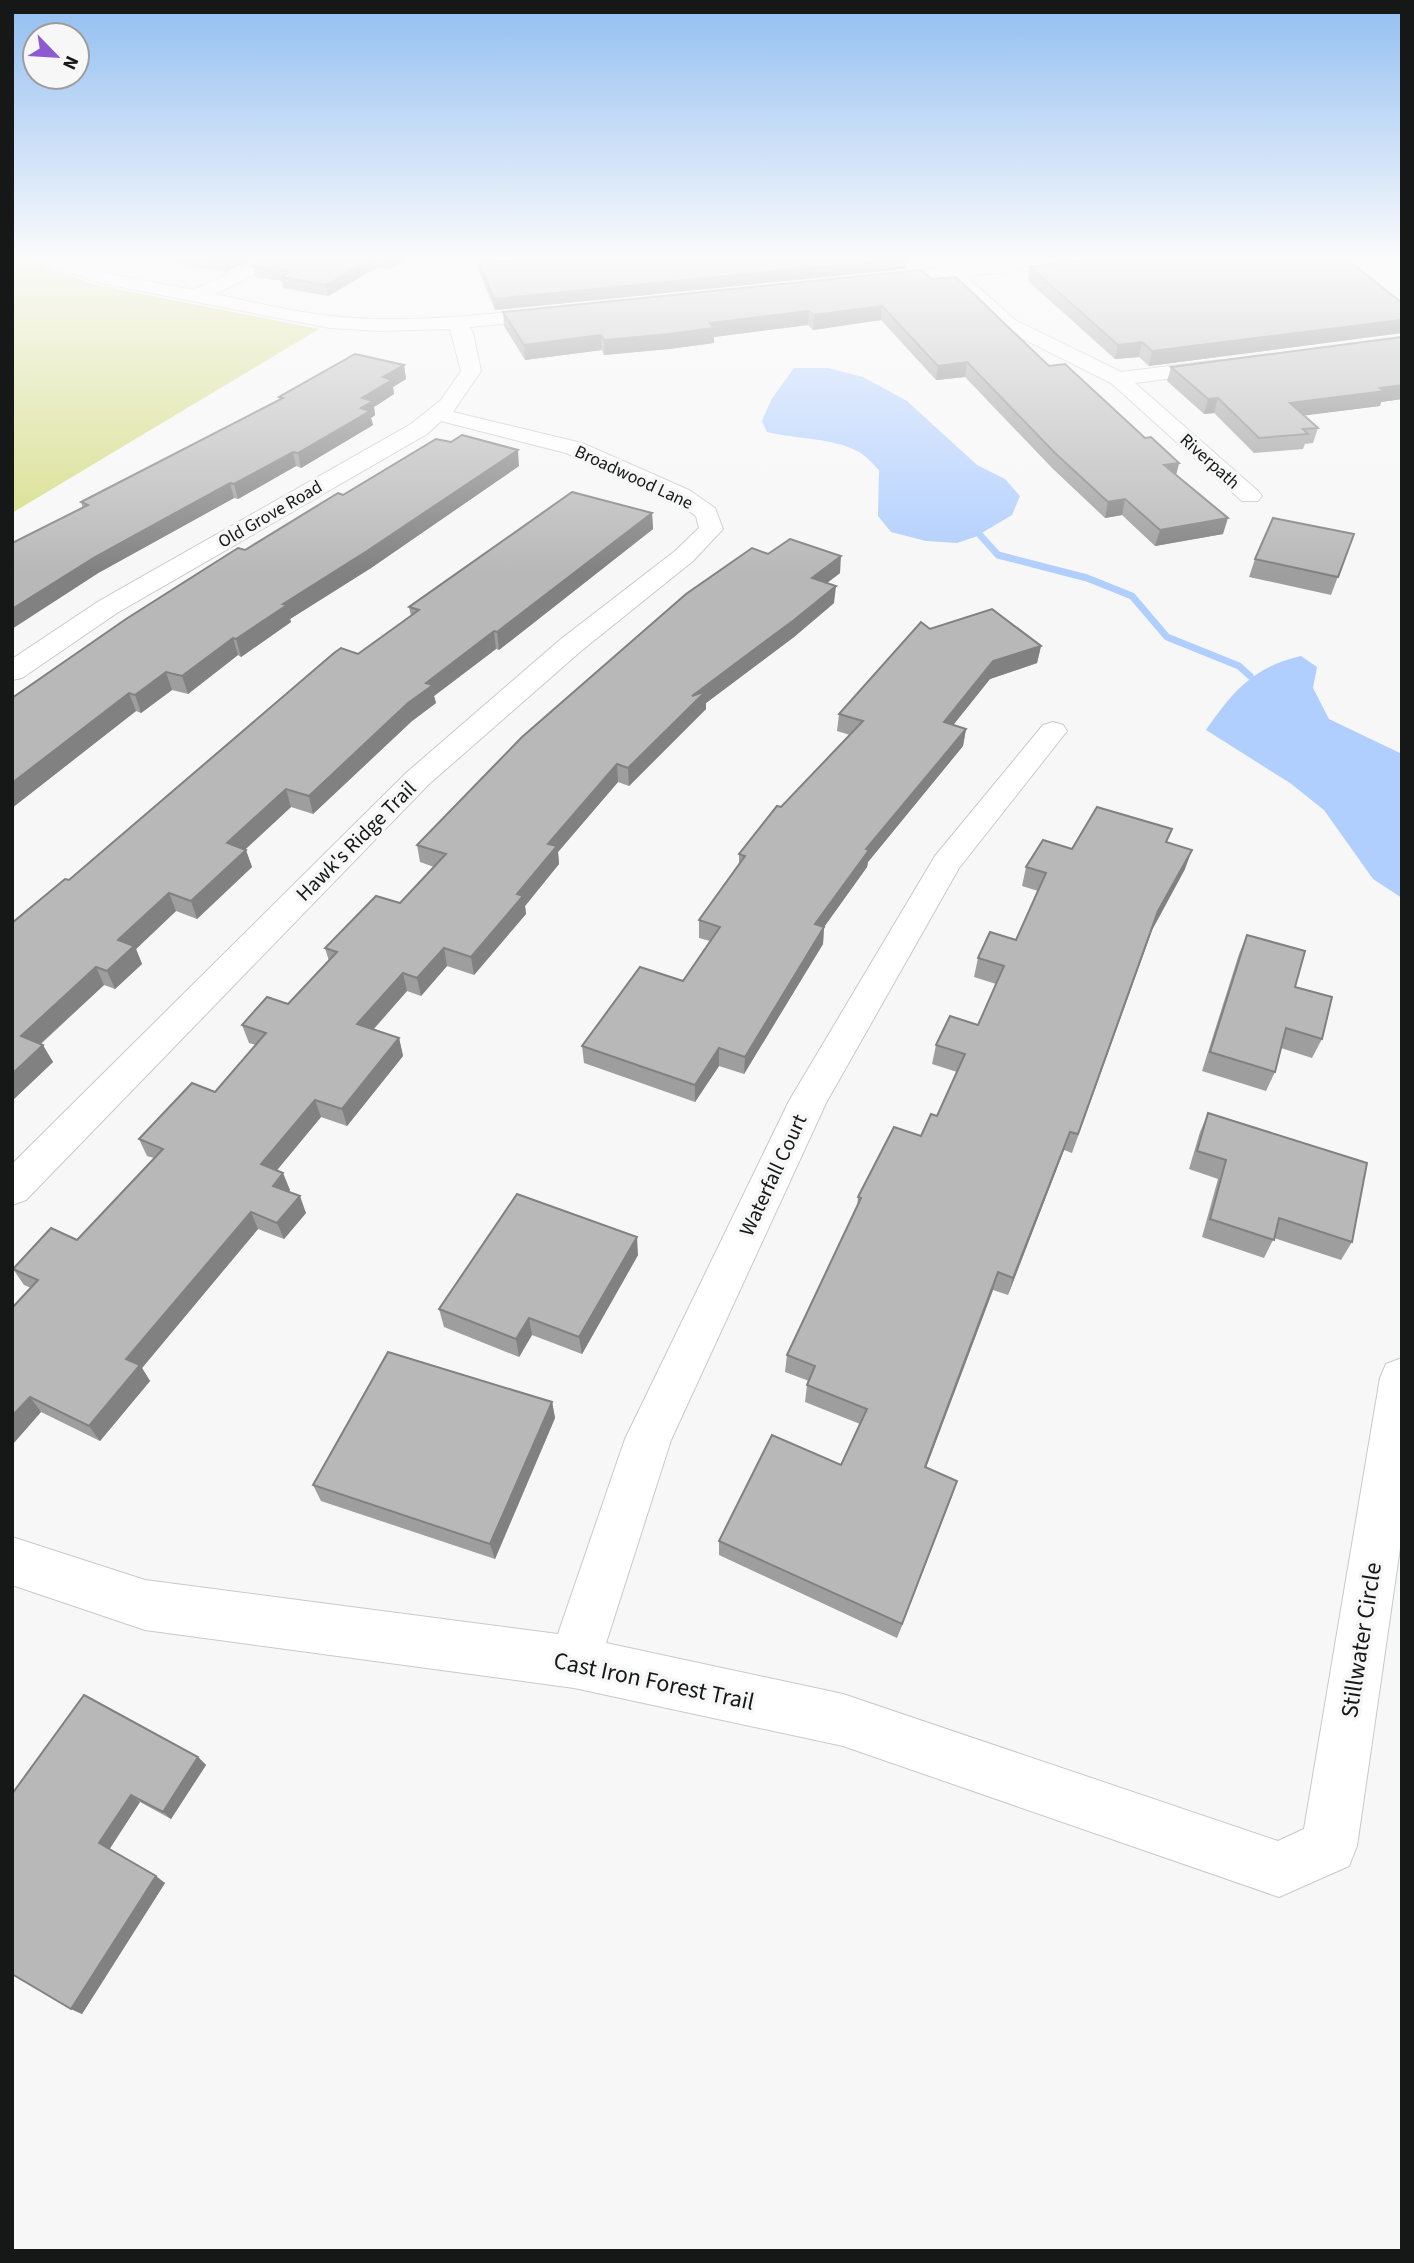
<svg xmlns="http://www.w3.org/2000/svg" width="1414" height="2263" font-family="'Source Sans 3',sans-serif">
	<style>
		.green { fill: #d4dc81 }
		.water { fill: #b0cefe }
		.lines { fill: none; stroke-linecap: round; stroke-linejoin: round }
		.stream { stroke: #b0cefe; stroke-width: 7 }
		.minor-casing { stroke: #c9c9ca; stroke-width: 2 }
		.minor { fill: #fff; fill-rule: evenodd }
		.wall { fill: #9e9e9f }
		.shaded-wall { fill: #818182 }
		.building { fill: #b8b8b9; stroke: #818182; stroke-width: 2 }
		.labels { text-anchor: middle; stroke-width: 7; stroke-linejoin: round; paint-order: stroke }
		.far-street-label { font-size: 18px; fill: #161717; stroke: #f7f7f8 }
		.street-label { font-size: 21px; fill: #161717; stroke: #f7f7f8 }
		.near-street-label { font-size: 24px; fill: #161717; stroke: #f7f7f8 }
	</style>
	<rect width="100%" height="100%" fill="#f7f7f8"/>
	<polygon class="green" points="12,256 37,256 43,266 93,284 319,329 12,513"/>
	<g class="water">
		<path d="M794 368H828L863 377 907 401 977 465 1005 479 1020 496 1012 515 975 537 957 543 926 541 891 532 878 516 879 470C873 464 866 456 859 452 835 438 795 439 767 432L762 421 771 400Z"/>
		<path d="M1301 656 1317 667 1313 688 1329 719 1402 754V898L1373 879 1324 810 1290 783 1206 730C1233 691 1253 667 1301 656Z"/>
	</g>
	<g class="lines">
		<polyline class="stream" points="980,535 998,555 1087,578 1132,596 1167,637 1239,666 1250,676"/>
		<g class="minor-casing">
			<g id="minor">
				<path d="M44 256H62L110 274 194 290 266 256H288L285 260 215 294C253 302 293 312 331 316 406 324 482 315 557 307L564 309 566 313 564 317 557 319 469 327 473 333 481 371 453 412 582 443 689 490 715 508 723 529 693 561 581 651 428 785 26 1200 12 1205V1164L406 773 561 639 675 551 699 528 696 516 673 500 566 453 441 421 427 434 117 613 22 678 12 680V659L99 601 411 424 441 400 461 371 450 329 380 331 330 328 100 283 51 266Z"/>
				<polygon points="935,256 945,256 956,266 1061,256 1122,256 1113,261 966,276 1015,320 1121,372 1220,360 1227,362 1230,366 1227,370 1220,372 1135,383 1258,491 1262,496 1258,501 1242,501 1111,383 1001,328 947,277 874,284 865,279 874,274 937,268 930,260"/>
				<polygon points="1053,722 1063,725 1067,731 959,868 826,1103 671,1440 606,1643 843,1694 1278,1841 1304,1829 1380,1378 1386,1364 1402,1358 1402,1534 1357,1846 1349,1866 1279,1897 843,1746 574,1688 145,1630 12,1585 12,1537 145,1580 558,1634 625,1439 789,1101 935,856 1043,725"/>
			</g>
		</g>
		<use href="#minor" class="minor"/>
	</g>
	<g class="wall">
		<polygon points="146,256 260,256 226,272 160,261 159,259"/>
		<polygon points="275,256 412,256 389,269 378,267 328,296 283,288 282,281 256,277 253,266"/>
		<polygon points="479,263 906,269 495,310 480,274"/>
		<polygon points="1030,267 1402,303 1402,333 1149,366 1139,357 1115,359 1028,281"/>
		<polygon points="932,279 1179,463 1176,475 1223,534 1155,546 1122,515 1105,518 1052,468 965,377 936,380 881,320 813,330 808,325 714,337 714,343 669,349 604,355 602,350 525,360 504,326 503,312"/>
		<polygon points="1402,337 1402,399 1381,402 1380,406 1304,415 1318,428 1313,443 1305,444 1303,449 1254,453 1214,413 1204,414 1167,381 1171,367"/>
		<polygon points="404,365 406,379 393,387 394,394 374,407 375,415 371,418 373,425 301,468 296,466 238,499 234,498 100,572 81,502 280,400 279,397"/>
		<polygon points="519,466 371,568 290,619 291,622 241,657 238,655 188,694 172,690 141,713 136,711 12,808 245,550 343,495"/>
		<polygon points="652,513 653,529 499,650 496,649 434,696 436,703 412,721 313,814 291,807 245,849 252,867 197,919 176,911 136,949 142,964 115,989 104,985 41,1044 53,1062 14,1099 12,1098 12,923 69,880 358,654 411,616 409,607"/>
		<polygon points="1354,534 1331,595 1249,577 1255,559"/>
		<polygon points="768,554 840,573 827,583 834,603 794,637 706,703 706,709 629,786 618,782 558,852 559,864 525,906 526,914 474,975 447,966 421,996 407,991 373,1030 399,1038 403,1056 347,1126 321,1117 277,1170 290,1190 288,1192 306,1213 284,1239 258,1229 142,1368 150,1381 100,1441 41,1412 12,1445 31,1288 24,1285 13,1269 77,1240 154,1158 147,1156 139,1139 215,1092 256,1045 249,1043 242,1025 288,1004 329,961 325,948 400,903 434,867 420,862 417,845"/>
		<polygon points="930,629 1041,646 1037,663 990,679 953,725 966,729 963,746 868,862 867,867 824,927 823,944 744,1074 719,1066 695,1102 584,1063 582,1046 683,981 710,941 699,938 699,920 739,864 739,854 781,807 850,735 837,731 839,714"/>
		<polygon points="1168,842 1185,869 1152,930 1072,1153 1064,1150 1008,1295 993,1290 926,1468 957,1481 952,1496 897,1638 719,1555 719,1541 841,1465 860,1424 805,1402 807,1385 809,1381 785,1372 787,1355 857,1208 858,1197 921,1136 937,1116 957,1072 932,1064 936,1045 978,1025 996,984 974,977 978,958 1016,940 1038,891 1022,886 1026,867 1072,849"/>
		<polygon points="1247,935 1295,987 1322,1039 1312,1058 1281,1048 1275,1072 1266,1091 1202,1071 1239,954"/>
		<polygon points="1208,1113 1352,1242 1341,1260 1274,1238 1264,1258 1202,1237 1218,1179 1189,1169 1200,1132"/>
		<polygon points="638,1255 582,1354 532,1335 519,1357 444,1327 439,1309"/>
		<polygon points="552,1402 555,1418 495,1559 321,1501 313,1485"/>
		<polygon points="198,1757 206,1765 171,1819 140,1802 109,1849 165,1883 82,2014 71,2009 12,1794"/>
	</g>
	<g class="shaded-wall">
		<polygon points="235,256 260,256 226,272 223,261"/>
		<polygon points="392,256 412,256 389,269 387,258"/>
		<polygon points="376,257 378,267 328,296 326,285"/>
		<polygon points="907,258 906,269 495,310 494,299"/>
		<polygon points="882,306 881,320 813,330 814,315"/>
		<polygon points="809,311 808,325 714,337 714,343 669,349 604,355 604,340 710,323"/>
		<polygon points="1402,320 1402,333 1149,366 1152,351"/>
		<polygon points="601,335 602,350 525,360 524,345"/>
		<polygon points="1142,342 1139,357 1115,359 1118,345"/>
		<polygon points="967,362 965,377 936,380 938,366"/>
		<polygon points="404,365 406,379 393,387 394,394 374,407 375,415 371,418 373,425 301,468 298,453 383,377"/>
		<polygon points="1402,385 1402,399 1381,402 1380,406 1285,418 1290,403"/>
		<polygon points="1218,398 1214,413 1204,414 1208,399"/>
		<polygon points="518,450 519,466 371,568 290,619 291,622 241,657 236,639 283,604"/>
		<polygon points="293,452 296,466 238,499 234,484"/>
		<polygon points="1179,463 1175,479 1164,465"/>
		<polygon points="230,483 234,498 100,572 12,629 12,609 95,557"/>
		<polygon points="1125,499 1122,515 1105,518 1108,502"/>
		<polygon points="652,513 653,529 499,650 497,632"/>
		<polygon points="1228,518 1223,534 1155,546 1160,530"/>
		<polygon points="841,556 840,573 811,595 812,578"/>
		<polygon points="836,586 834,603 794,637 706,703 706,709 629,786 628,768 692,696"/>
		<polygon points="494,631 496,649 434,696 436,703 412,721 313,814 309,796 426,683"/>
		<polygon points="233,638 238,655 188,694 182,676"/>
		<polygon points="1041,646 1037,663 990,679 942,739 944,722 993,661"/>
		<polygon points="166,672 172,690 141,713 135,695"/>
		<polygon points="129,693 136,711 12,808 12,783"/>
		<polygon points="966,729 963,746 868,862 867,867 824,927 823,944 744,1074 745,1057 815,924 866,849"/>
		<polygon points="617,764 618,782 558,852 559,864 525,906 526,914 474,975 471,957 548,844"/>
		<polygon points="286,789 291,807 233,861 227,843"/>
		<polygon points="246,850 252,867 197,919 191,901"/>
		<polygon points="1192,850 1185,869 1152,930 1072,1153 1158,911"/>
		<polygon points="169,893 176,911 136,949 142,964 115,989 107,971 118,940"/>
		<polygon points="444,948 447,966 421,996 417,978"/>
		<polygon points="96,967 104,985 30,1053 21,1036"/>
		<polygon points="403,973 407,991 362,1042 357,1024"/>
		<polygon points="399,1038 403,1056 347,1126 342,1109"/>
		<polygon points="43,1045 53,1062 14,1099 12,1096 12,1074"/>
		<polygon points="719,1048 719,1066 695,1102 695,1085"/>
		<polygon points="315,1100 321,1117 268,1181 261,1164"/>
		<polygon points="1070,1132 1064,1150 1008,1295 1013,1278"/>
		<polygon points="283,1173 290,1190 280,1203 273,1186"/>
		<polygon points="300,1196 306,1213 284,1239 277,1223"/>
		<polygon points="251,1212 258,1229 142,1368 150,1381 100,1441 89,1426 126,1359"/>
		<polygon points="637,1237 638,1255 582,1354 579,1337"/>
		<polygon points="998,1272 993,1290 920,1483 925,1467"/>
		<polygon points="529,1318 532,1335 519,1357 516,1339"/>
		<polygon points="30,1397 41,1412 12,1445 12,1416"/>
		<polygon points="552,1402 555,1418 495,1559 490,1544"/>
		<polygon points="957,1481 952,1496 897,1638 902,1624"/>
		<polygon points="198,1757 206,1765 171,1819 163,1812"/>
		<polygon points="131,1795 140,1802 109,1850 99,1843"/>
		<polygon points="156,1876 165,1883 82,2014 71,2009"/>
	</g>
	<g class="building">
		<polygon points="191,256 235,256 223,261"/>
		<polygon points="275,256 392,256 387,258 376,257 326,285 281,277 290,272 253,266"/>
		<polygon points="579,256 905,256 907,258 494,299 479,263"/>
		<polygon points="1119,256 1343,256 1402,303 1402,320 1152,351 1142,342 1118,345 1030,267"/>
		<polygon points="922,270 932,279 956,277 1049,366 1065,364 1145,438 1151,437 1179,463 1164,465 1228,518 1160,530 1125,499 1108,502 1055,453 967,362 938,366 882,306 814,315 809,311 710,323 714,328 669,334 604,340 601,335 524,345 503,312"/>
		<polygon points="1402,337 1402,385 1380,388 1385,391 1290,403 1318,428 1303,429 1308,434 1259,438 1218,398 1208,399 1171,367"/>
		<polygon points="355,354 404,365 383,377 392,380 362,398 373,401 361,408 370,411 298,453 293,452 234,484 230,483 95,557 12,609 12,543 88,505 81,502 283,398 279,397"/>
		<polygon points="462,435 518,450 367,551 283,604 287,605 236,639 233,638 182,676 166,672 135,695 129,693 12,783 12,698 126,619 238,548 245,550 338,493 343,495 436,439 451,442"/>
		<polygon points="572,492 652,513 497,632 494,631 426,683 433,685 408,703 309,796 286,789 227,843 246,850 191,901 169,893 118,940 134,946 107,971 96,967 21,1036 43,1045 12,1074 12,923 65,879 69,880 334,653 341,648 358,654 419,610 409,607"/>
		<polygon points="1273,518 1354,534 1338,577 1255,559"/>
		<polygon points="790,539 841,556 812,578 836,586 794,620 692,696 706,691 628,768 617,764 548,844 557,846 517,894 523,896 471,957 444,948 417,978 403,973 357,1024 399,1038 342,1109 315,1100 261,1164 283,1173 273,1186 300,1196 277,1223 251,1212 126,1359 140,1365 89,1426 30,1397 12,1416 12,1308 38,1280 13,1269 51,1228 77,1240 163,1149 139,1139 192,1083 215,1092 266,1033 242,1025 267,997 288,1004 337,952 325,948 376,896 400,903 446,854 417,845 522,737 686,594 752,548 768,554"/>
		<polygon points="992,609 1041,646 993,661 944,722 966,729 866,849 869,850 815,924 824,927 745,1057 719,1048 695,1085 582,1046 640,967 683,981 720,927 699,920 745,856 739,854 777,806 781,807 863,721 839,714 921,622 930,629"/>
		<polygon points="1097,807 1172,829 1166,842 1192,850 1158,911 1078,1134 1070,1132 1013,1278 998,1272 925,1467 957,1481 902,1624 719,1541 772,1435 841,1465 867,1409 807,1385 815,1366 787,1355 861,1198 858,1197 894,1127 921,1136 931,1114 937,1116 965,1054 936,1045 950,1016 978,1025 1004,966 978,958 990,932 1016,940 1046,873 1026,867 1043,840 1072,849"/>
		<polygon points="1247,935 1305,951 1295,987 1332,997 1322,1039 1286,1028 1275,1072 1210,1052"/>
		<polygon points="1208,1113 1367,1163 1352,1242 1279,1218 1274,1240 1210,1219 1226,1160 1197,1151"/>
		<polygon points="517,1194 637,1237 579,1337 529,1318 516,1339 439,1309"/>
		<polygon points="388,1352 552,1402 490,1544 313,1485"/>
		<polygon points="84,1695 198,1757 163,1812 131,1795 99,1843 156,1876 71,2009 12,1974 12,1794"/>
	</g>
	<linearGradient id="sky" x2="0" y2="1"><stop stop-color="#91bef1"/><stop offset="0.45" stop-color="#fbfbfc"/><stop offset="1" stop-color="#fbfbfc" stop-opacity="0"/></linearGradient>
	<rect width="1414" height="573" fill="url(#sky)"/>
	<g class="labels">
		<g class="far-street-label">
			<text transform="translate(1210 461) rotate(42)" y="6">Riverpath</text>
			<text transform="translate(634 477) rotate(25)" y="6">Broadwood Lane</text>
			<text transform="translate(270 514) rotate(-30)" y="6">Old Grove Road</text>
		</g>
		<g class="street-label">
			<text transform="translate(356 841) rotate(-45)" y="7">Hawk's Ridge Trail</text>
			<text transform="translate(773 1175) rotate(-65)" y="7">Waterfall Court</text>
		</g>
		<g class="near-street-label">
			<text transform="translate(1361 1640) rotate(-81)" y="8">Stillwater Circle</text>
			<text transform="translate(654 1681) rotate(12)" y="8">Cast Iron Forest Trail</text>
		</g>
	</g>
	<rect width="1414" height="2263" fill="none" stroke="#161717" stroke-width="28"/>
	<g transform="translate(56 56) rotate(115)"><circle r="33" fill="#f7f7f8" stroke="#9d9d9e" stroke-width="2"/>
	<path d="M0-5L12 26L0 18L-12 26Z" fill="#8e5ad2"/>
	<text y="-10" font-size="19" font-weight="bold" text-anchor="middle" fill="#161717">N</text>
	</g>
</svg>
